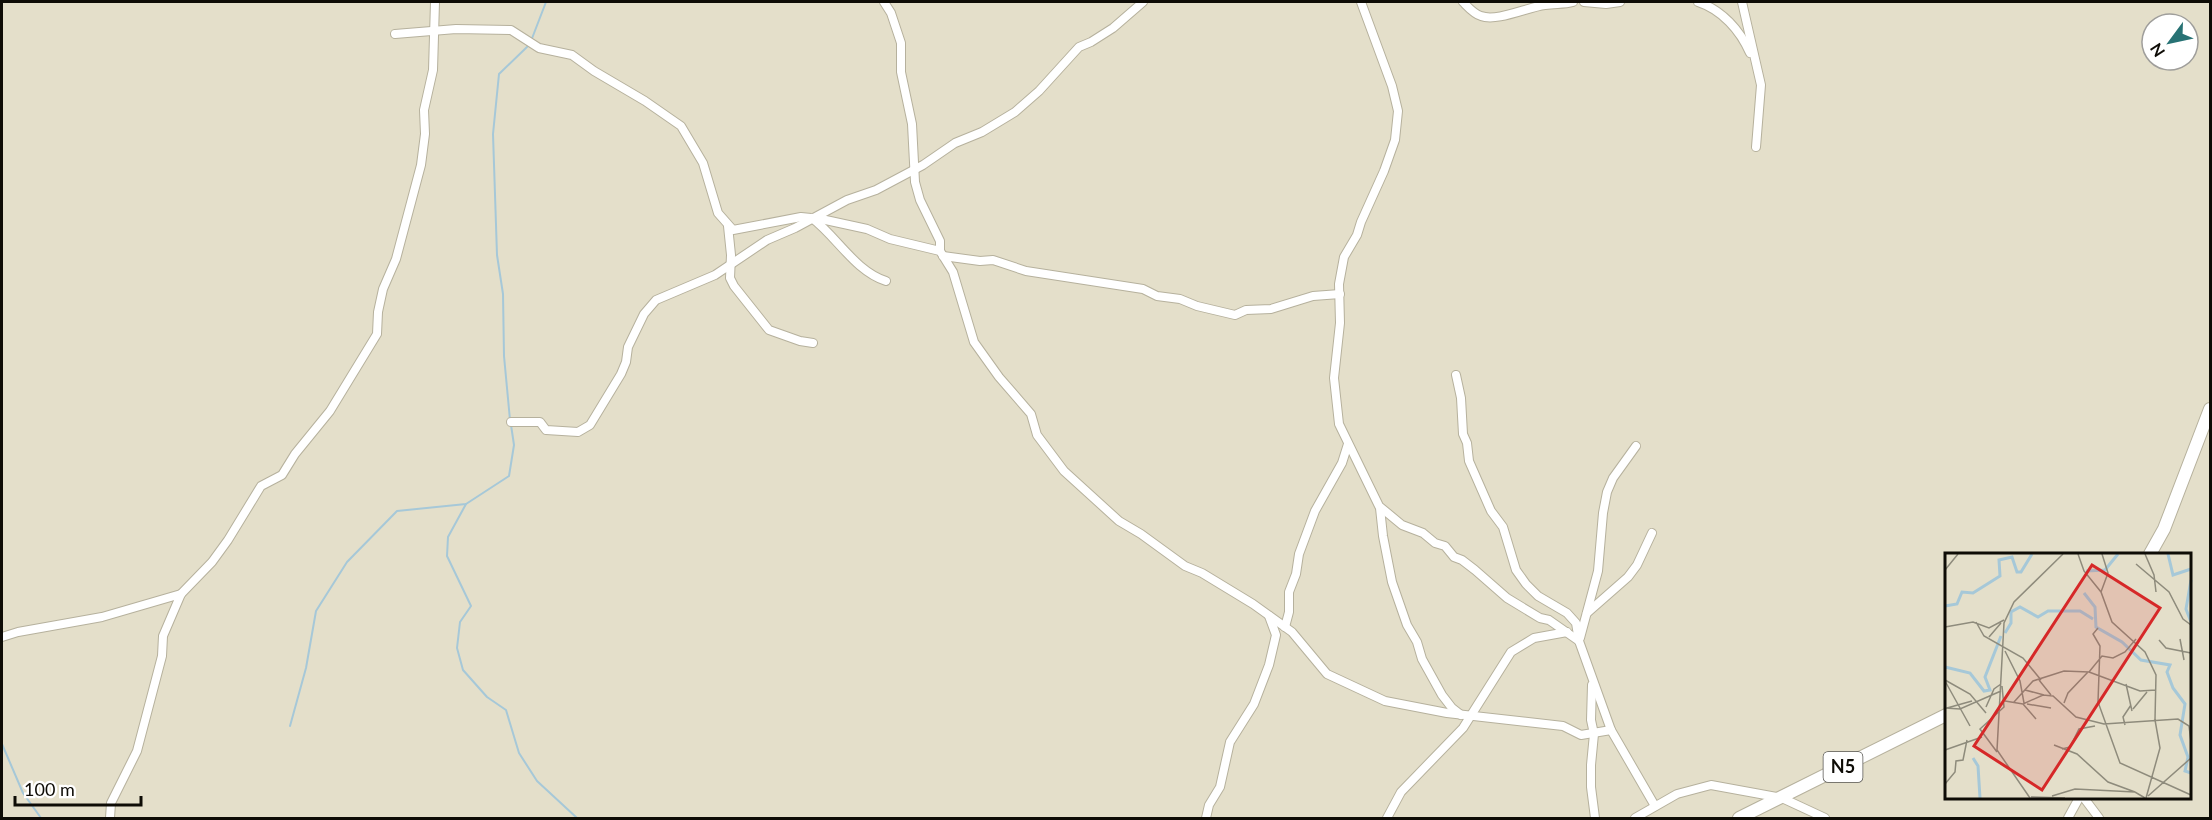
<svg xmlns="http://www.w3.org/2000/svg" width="2212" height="820" font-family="Lato,sans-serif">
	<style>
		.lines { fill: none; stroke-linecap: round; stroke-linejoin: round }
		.stream { stroke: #a6c8d8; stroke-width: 2 }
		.minor-casing { stroke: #b6b19d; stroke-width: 10 }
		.highway-casing { stroke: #b6b19d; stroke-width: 14 }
		.minor { stroke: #fff; stroke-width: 8 }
		.highway { stroke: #fff; stroke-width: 12 }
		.labels { text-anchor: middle; stroke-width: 4.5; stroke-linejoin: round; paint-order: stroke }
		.shield { fill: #fff; stroke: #565551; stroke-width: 1.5 }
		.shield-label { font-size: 18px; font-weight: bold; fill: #0e0c06 }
		.inset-river { fill: none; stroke: #a6c8d8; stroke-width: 3 }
		.inset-road { fill: none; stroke: #8e8b7c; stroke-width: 1.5 }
		.view { fill: #d62828; fill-opacity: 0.15; stroke: #d62828; stroke-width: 3 }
		.inset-edge { fill: none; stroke: #0e0c06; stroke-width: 3 }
	</style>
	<rect width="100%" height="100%" fill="#e4dfca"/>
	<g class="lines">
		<g class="stream">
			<polyline points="531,41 546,2"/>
			<polyline points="510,420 504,356 503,294 497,255 493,134 499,74 528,46"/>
			<polyline points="466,504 448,537 447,556 471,606 460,622 457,648 463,670 487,697 506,710 519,753 537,781 577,818"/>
			<polyline points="290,726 306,668 316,611 347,562 397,511 466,504 509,476 514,445 511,425"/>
			<polyline points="2,744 23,793 41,818"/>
		</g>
		<g class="minor-casing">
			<g id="minor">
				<polyline points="884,2 891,13 901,43 901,72 912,124 915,182 920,200 940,241 940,251"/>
				<polyline points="1361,2 1392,86 1398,111 1395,140 1384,171 1361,222 1357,235 1344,257 1339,284 1340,323 1334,378 1339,424 1379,506 1402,525 1423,533 1435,543 1445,546 1454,557 1462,560 1475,570 1507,598 1540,618 1549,620 1579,641 1611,730 1655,806"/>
				<path d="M1463 2C1468 7 1474 14 1481 16 1497 22 1528 7 1545 5 1555 3 1563 5 1573 2"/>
				<polyline points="1584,2 1606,4 1620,2"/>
				<path d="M1698 2C1722 10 1740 30 1750 53"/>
				<polyline points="1742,2 1761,85 1756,147"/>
				<polyline points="395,34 456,29 511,30 539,48 572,55 594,71 645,101 681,126 703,163 718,213 733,230 801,217 821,219 867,229 890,239 940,251 953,272 974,342 999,377 1031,414 1037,435 1064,471 1119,521 1141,534 1185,566 1202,573 1253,604 1292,632 1327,674 1385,701 1447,713 1563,726 1581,735 1611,730"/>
				<path d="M812 218C837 237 855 271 886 281"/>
				<polyline points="728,226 731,255 730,278 734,286 769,330 800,341 813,343"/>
				<polyline points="943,256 980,261 993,260 1026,271 1143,289 1157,296 1180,299 1197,306 1235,315 1246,310 1271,309 1313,296 1340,294"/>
				<polyline points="1456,375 1461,398 1463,434 1467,443 1469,461 1491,511 1503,527 1516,570 1526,584 1538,596 1567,613 1576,623 1579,641"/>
				<polyline points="511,422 540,422 546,430 578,432 590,425 621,374 626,362 628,347 644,314 656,300 715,275 767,240 795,228 847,200 876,190 923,165 955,143 982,132 1015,112 1039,91 1079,47 1091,42 1113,28 1143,2"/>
				<polyline points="1380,508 1383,536 1392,582 1407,625 1417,642 1422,659 1442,695 1452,708 1461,715"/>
				<polyline points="1587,613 1628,577 1637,565 1652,533"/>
				<polyline points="1285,627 1289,612 1289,592 1296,574 1299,554 1315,511 1342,463 1348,444"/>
				<polyline points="2,637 18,632 102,617 181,594"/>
				<polyline points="1580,638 1598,571 1603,513 1607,492 1613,478 1636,446"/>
				<polyline points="1592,685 1591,720 1594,734 1591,765 1591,787 1595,818"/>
				<polyline points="2084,798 2099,818"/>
				<polyline points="110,818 111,803 137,751 162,656 163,636 181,594 212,562 228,540 261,486 282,475 295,454 330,411 377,334 378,312 383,289 396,259 421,165 425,134 424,110 433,70 435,2"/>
				<polyline points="1206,818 1209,805 1220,787 1230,742 1254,704 1269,665 1276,635 1269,616"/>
				<polyline points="1387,818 1401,792 1463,728 1511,652 1534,638 1567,632"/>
				<polyline points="1635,818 1677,794 1711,785 1782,798 1825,818"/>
				<polyline points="2068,818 2079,798"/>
			</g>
		</g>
		<g class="highway-casing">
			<g id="highway">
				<polyline points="2150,554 2164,529 2210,409"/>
				<polyline points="1739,818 1946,715"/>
			</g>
		</g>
		<use href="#minor" class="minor"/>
		<use href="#highway" class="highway"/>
	</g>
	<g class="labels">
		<rect class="shield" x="1823.5" y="752" width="39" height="30" rx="4.5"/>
		<g class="shield-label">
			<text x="1843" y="773">N5</text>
		</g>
	</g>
	<g transform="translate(1945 553)">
		<rect width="246" height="246" fill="#e4dfca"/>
		<path class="inset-river" d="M223 1 228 22 246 16M141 18 160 17 173 1M246 27 241 56 246 69M139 40 150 54 151 74 177 89 196 107 225 112 222 119 228 135 240 151 235 182 243 204 240 218 246 220M0 53 12 51 17 39 28 40 55 23 54 7 67 4 72 19H76L87 1M60 80 66 70V59L75 54 93 64 103 58H135L148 66M0 114 25 120 39 138 45 137 40 124 56 83M28 205 33 213 35 245"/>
		<path class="inset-road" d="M133 1 139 18 156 39 167 69 200 99 211 122 210 167 215 195 201 245M200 1 209 22 211 39M191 11 224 39 238 66 246 72M0 17 13 1M156 39 163 20 157 1M31 69 39 83 78 105 96 127M0 74 28 69 44 75 59 67M153 75 148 81 155 93 153 149 175 210 246 242M44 84 56 70M235 86 239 107M214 87 221 95 246 100M60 98 75 128 79 150M144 119 195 138 211 137M0 127 25 141 41 160M94 127 106 142M0 128 25 173M181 131 187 158M80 137 99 142M60 148 78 151 98 142 108 143 131 164 159 171 233 166 244 173 246 189M69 149 88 128 119 118 144 119 157 103 168 105 180 99 191 86M119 150 123 140 143 119M78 151 91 166M82 151 106 155M41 154 49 136 56 131M0 155 15 156 56 138M2 155 27 148M188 156 202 139M180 172 178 164 186 152M109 192 132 201 163 229 190 239M117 196 125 194 134 176 150 173M0 197 37 184M52 199 35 176 59 154 57 133M0 231 10 219 11 208 18 207 22 187M107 243 130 236 190 239 200 245M203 243 246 205M86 244 120 245M85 245 52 197 59 70 69 49 118 1"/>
		<path class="view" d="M147 12 215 55 97 237 29 193Z"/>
		<rect width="246" height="246" class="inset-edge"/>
	</g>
	<rect width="2212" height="820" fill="none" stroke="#0e0c06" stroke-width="6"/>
	<g transform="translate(2170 42) rotate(237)"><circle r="28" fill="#ffffff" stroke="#9f9e9b" stroke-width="1.5"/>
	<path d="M0-4.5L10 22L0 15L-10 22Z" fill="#277274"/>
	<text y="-9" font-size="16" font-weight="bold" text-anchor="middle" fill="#0e0c06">N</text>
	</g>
	<path d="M15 796v9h126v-9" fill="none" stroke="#0e0c06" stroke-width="3"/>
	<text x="24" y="796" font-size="18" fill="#0e0c06" stroke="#ffffff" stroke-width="4.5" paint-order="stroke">100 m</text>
</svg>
